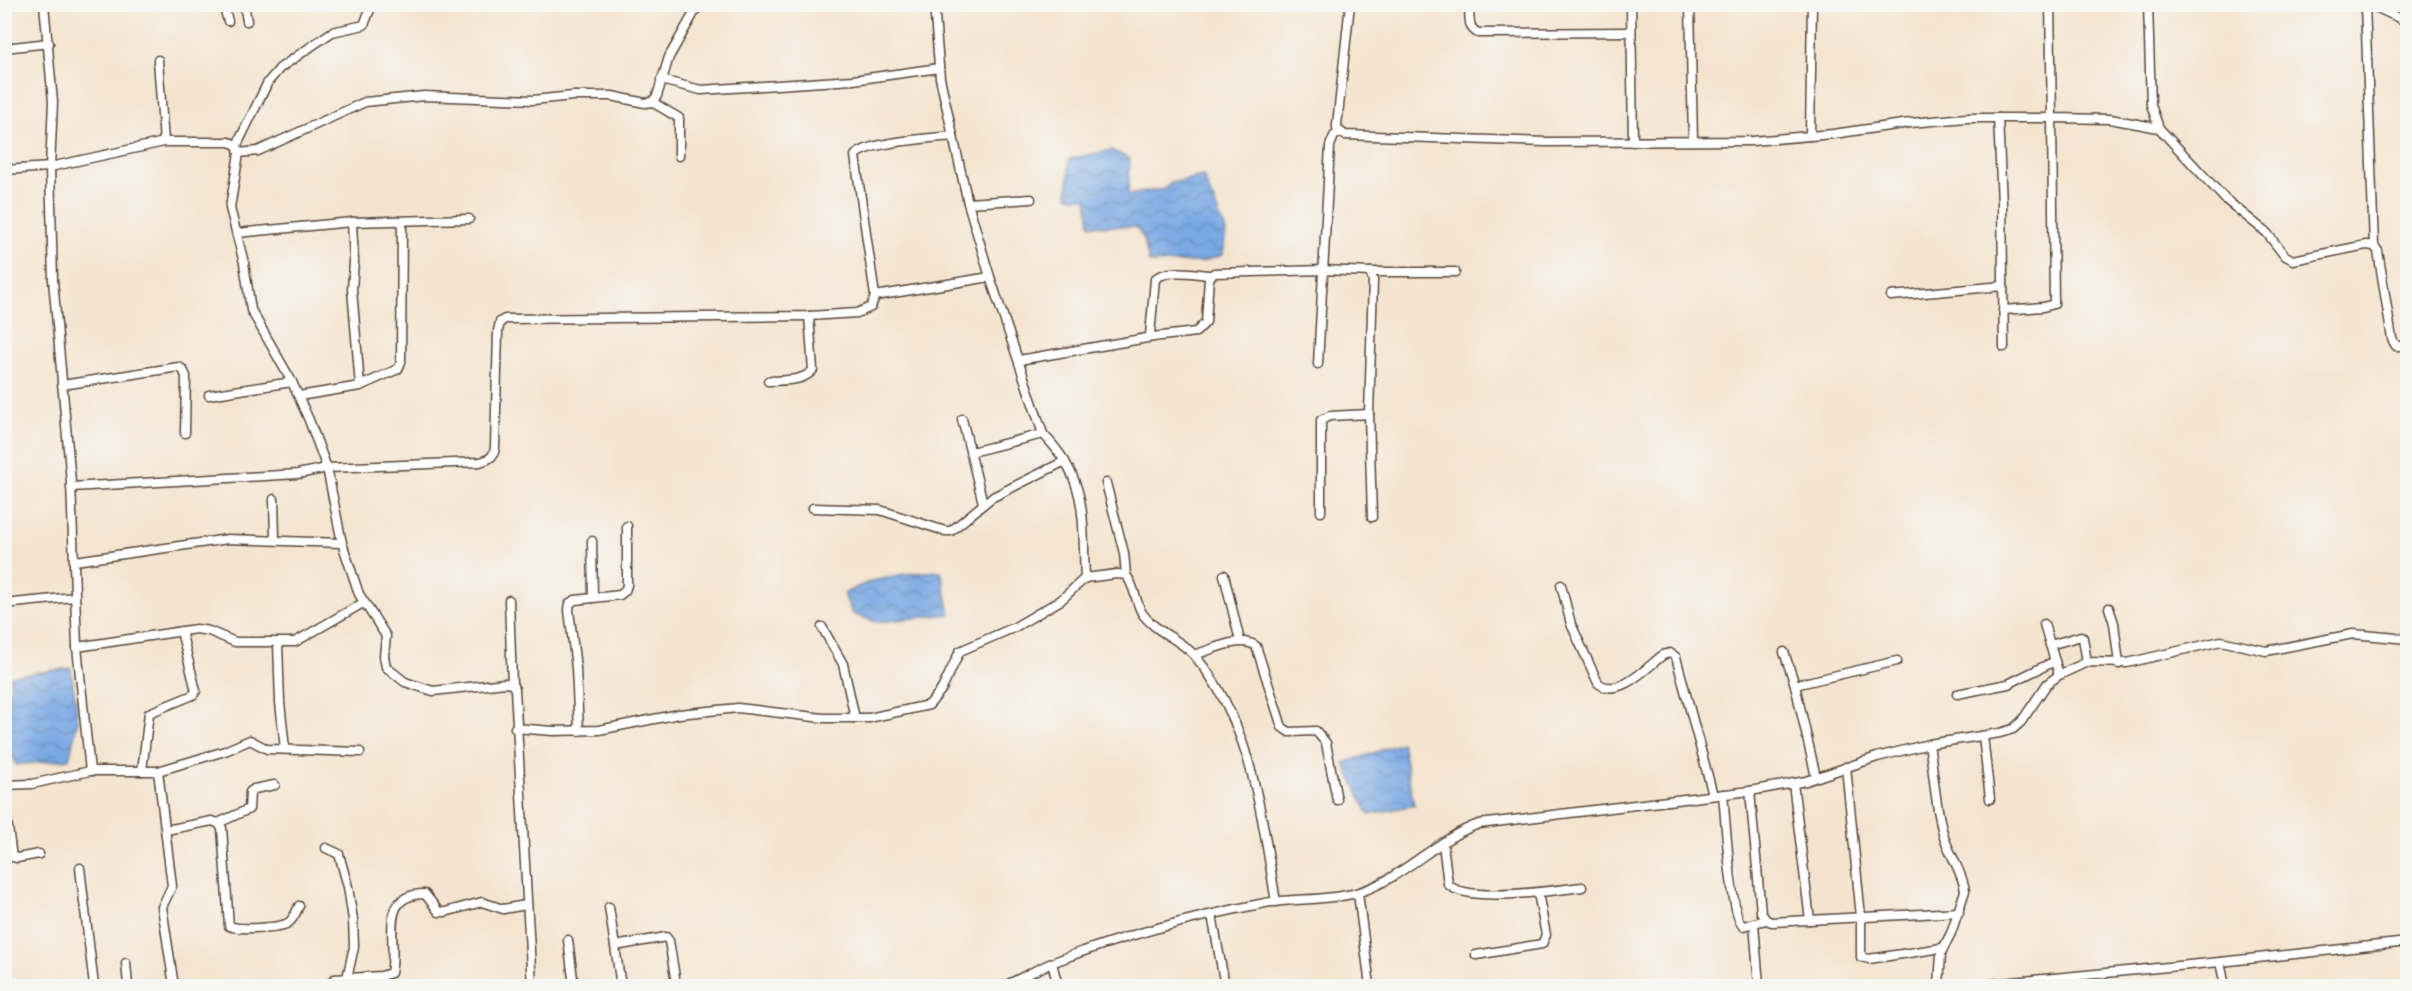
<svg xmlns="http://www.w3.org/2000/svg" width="2412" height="991" font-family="'IM FELL DW Pica',serif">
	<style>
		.water { fill: url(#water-waves); stroke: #5a6a81; stroke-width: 1.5 }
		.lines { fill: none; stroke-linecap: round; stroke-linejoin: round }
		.minor-casing { stroke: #574639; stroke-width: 11 }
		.minor { stroke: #fff; stroke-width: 8 }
	</style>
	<defs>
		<pattern id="water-waves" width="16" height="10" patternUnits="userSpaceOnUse" patternTransform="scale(1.5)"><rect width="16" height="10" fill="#7aa9e4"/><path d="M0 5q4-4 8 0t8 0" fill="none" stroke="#658ab8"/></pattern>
	</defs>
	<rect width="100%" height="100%" fill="#f6f6f2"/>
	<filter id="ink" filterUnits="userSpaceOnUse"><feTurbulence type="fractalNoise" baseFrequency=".0167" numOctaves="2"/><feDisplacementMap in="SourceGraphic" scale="12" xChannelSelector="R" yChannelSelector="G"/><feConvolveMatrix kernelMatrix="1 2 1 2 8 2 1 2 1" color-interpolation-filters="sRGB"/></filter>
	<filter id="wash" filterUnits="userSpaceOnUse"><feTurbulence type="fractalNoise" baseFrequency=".008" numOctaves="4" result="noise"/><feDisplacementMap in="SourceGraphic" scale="24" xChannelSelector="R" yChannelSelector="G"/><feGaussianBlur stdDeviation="1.35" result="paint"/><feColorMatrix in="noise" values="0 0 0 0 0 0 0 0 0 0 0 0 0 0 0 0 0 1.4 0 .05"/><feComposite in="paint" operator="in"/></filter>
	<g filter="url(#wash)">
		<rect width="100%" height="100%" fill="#f4e4cf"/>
		<g class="water">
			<polygon points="1111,150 1130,159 1128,195 1164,189 1171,183 1203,176 1226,231 1223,255 1201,262 1149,263 1144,239 1136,227 1090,225 1087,198 1068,196 1069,159"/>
			<path d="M941 571 950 614 877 622 852 614 844 594C873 576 907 573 941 571Z"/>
			<polygon points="71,668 78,720 69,759 16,765 5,737 11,676"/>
			<polygon points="1402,743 1414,805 1369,815 1344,763"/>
		</g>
	</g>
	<g filter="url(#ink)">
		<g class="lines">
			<g class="minor-casing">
				<g id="minor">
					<polyline points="44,4 53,102 50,167 53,280 71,482 77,647 90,771"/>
					<polyline points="223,4 228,21"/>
					<polyline points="244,4 247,21"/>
					<path d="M934 4 940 78 968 203 990 277 1043 434C1089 481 1082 517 1085 578"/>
					<polyline points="1350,4 1337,125 1337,129 1345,135 1545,142 1752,141 1833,134 1910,123 1966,118 2052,118 2054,304 2043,307 2003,310"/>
					<path d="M1469 4C1470 16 1467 28 1478 33L1631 32"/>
					<polyline points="1631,4 1633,142"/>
					<polyline points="1690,4 1693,141"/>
					<polyline points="2050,4 2052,118 2110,119 2159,128"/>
					<polyline points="2148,4 2151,105 2159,128 2225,199 2267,233 2284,255 2293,260 2366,245 2374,246 2378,251 2392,339 2396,346 2408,346"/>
					<polyline points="2365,4 2374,246"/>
					<polyline points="2369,4 2408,22"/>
					<polyline points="4,48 49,43"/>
					<polyline points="158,60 164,142"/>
					<polyline points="661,80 701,90 853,80 939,68"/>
					<polyline points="652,102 679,118 679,156"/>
					<polyline points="1998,118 2002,204 2004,347"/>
					<polyline points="1810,136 1812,4"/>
					<polyline points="237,145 268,82 280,68 332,32 364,25 372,4"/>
					<polyline points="239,153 258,151 365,102 424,96 533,100 573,96 612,96 645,103 652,102 657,96 669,57 699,4"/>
					<polyline points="4,170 50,167 164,142 229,142 237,145 239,153 230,208 244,263 251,310 292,382 309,420 327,468 342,543 359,594 386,636 384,656 386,667 405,682 433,691 505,683 512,684 515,689 532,986"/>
					<polyline points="968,203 1031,199"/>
					<polyline points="352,222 354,262 352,289 360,386"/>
					<polyline points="237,233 352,222 469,219"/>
					<polyline points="1370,272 1455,272"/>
					<polyline points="875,296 990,277"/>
					<polyline points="1891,296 2003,286"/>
					<path d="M1153 337 1150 335 1155 279C1169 268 1194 274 1211 275"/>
					<polyline points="1019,360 1153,337 1196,332 1206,322 1209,278 1214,273 1323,270 1370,272 1373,280 1369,414 1372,517"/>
					<polyline points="1318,364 1330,146 1334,136 1339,133"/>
					<path d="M768 381C783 380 803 382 813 370L809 316"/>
					<polyline points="62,385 179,367 183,370 186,376 185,433"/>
					<polyline points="209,395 292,382"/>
					<polyline points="299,396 360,386 398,369 401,362 402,222"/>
					<polyline points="962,419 983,503"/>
					<polyline points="971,452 1043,434"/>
					<polyline points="1106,483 1124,553 1126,575"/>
					<path d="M71 487 298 474 327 468 480 462C490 459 494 457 495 447L498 331 500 322 505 319 809 316 857 313 871 307 875 296 855 156C864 142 935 138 953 136"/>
					<polyline points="274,499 275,539"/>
					<polyline points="813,508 880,510 945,531 951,531 991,498 1065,461"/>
					<polyline points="1321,512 1321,420 1330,416 1369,414"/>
					<polyline points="592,541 593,598"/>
					<polyline points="75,561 228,539 342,543"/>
					<polyline points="1224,575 1240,641"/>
					<path d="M1561 585 1571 624 1598 683C1619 699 1647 667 1663 655L1670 653 1676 657 1713 795"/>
					<polyline points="509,600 512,684"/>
					<polyline points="4,604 74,597"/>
					<polyline points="2109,608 2114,623 2119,664"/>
					<polyline points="2044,624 2059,675"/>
					<polyline points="822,627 843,664 855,718"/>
					<polyline points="278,644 280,702 285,749"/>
					<polyline points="2050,645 2081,636 2083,638 2087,662"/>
					<polyline points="77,647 196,629 209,631 235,642 295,642 363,603"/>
					<polyline points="1784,652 1795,685 1816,777"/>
					<path d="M1194 655C1212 650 1239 635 1256 646L1282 727 1289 732 1316 731 1326 743 1337 800"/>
					<polyline points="1795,685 1897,661"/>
					<polyline points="1957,694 2008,684 2055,661"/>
					<path d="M515 728 553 731 599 730 679 714 738 708 823 718H869L929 705 942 689 960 651 1015 627 1061 600 1085 578 1117 574 1126 575C1135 586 1135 601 1142 613 1155 632 1180 639 1195 656 1252 723 1262 819 1276 902"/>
					<polyline points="579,731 576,668 569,610 570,603 575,600 620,595 625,591 627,585 627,526"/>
					<polyline points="1983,736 1990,799"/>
					<path d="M1929 744C1934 773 1935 805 1943 833 1948 853 1963 872 1965 891L1951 933 1941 953 1939 986"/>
					<polyline points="1846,767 1861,917 1861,957 1869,959 1942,948"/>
					<polyline points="142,771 149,713 193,695 196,691 181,631"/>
					<polyline points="158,771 172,886 162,907 174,986"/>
					<polyline points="1793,783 1810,920"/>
					<polyline points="4,785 32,784 90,771 158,771 225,751 250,740 267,749 360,752"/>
					<polyline points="5,785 6,813 12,857 17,858 39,854"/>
					<polyline points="1750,791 1761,912 1766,920 1772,922 1959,912"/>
					<path d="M1723 794C1725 813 1731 919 1743 926L1766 920"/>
					<polyline points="218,823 249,809 250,792 254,789 275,785"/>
					<path d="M166 830 212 821 218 823 222 828 229 926C238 930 280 928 288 923 294 919 296 912 299 906"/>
					<path d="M1443 844 1448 884C1465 904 1556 890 1582 887"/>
					<polyline points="326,848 339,854 348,887 353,920 354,947 347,978"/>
					<polyline points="80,868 94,986"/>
					<polyline points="1358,893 1370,986"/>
					<polyline points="609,907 621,986"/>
					<polyline points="1212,915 1225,986"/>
					<polyline points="1754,923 1759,986"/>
					<polyline points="568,940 574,986"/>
					<polyline points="615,946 666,937 669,941 675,977"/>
					<polyline points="1476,955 1542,944 1546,935 1538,893"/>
					<polyline points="2220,962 2408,942"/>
					<polyline points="126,963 128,986"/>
					<polyline points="1052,963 1058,986"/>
					<path d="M329 986 334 979 381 976 391 973C398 941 377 894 425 894L439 912H445L482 902 503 909 526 905"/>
					<path d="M1005 986C1021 978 1037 969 1054 962 1121 936 1194 917 1265 903 1295 898 1327 901 1356 893 1399 882 1437 838 1479 824L1750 791 1806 781 1877 757 1929 744 2000 733 2013 729 2021 722 2047 684 2059 675 2087 662 2127 663 2221 641 2266 651 2353 634 2408 639"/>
					<polyline points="1796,986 1820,984 1825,986"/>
					<polyline points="1971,986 2220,962 2225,986"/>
				</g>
			</g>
			<use href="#minor" class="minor"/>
		</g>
	</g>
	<rect width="2412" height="991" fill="none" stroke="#f6f6f2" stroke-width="24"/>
</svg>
